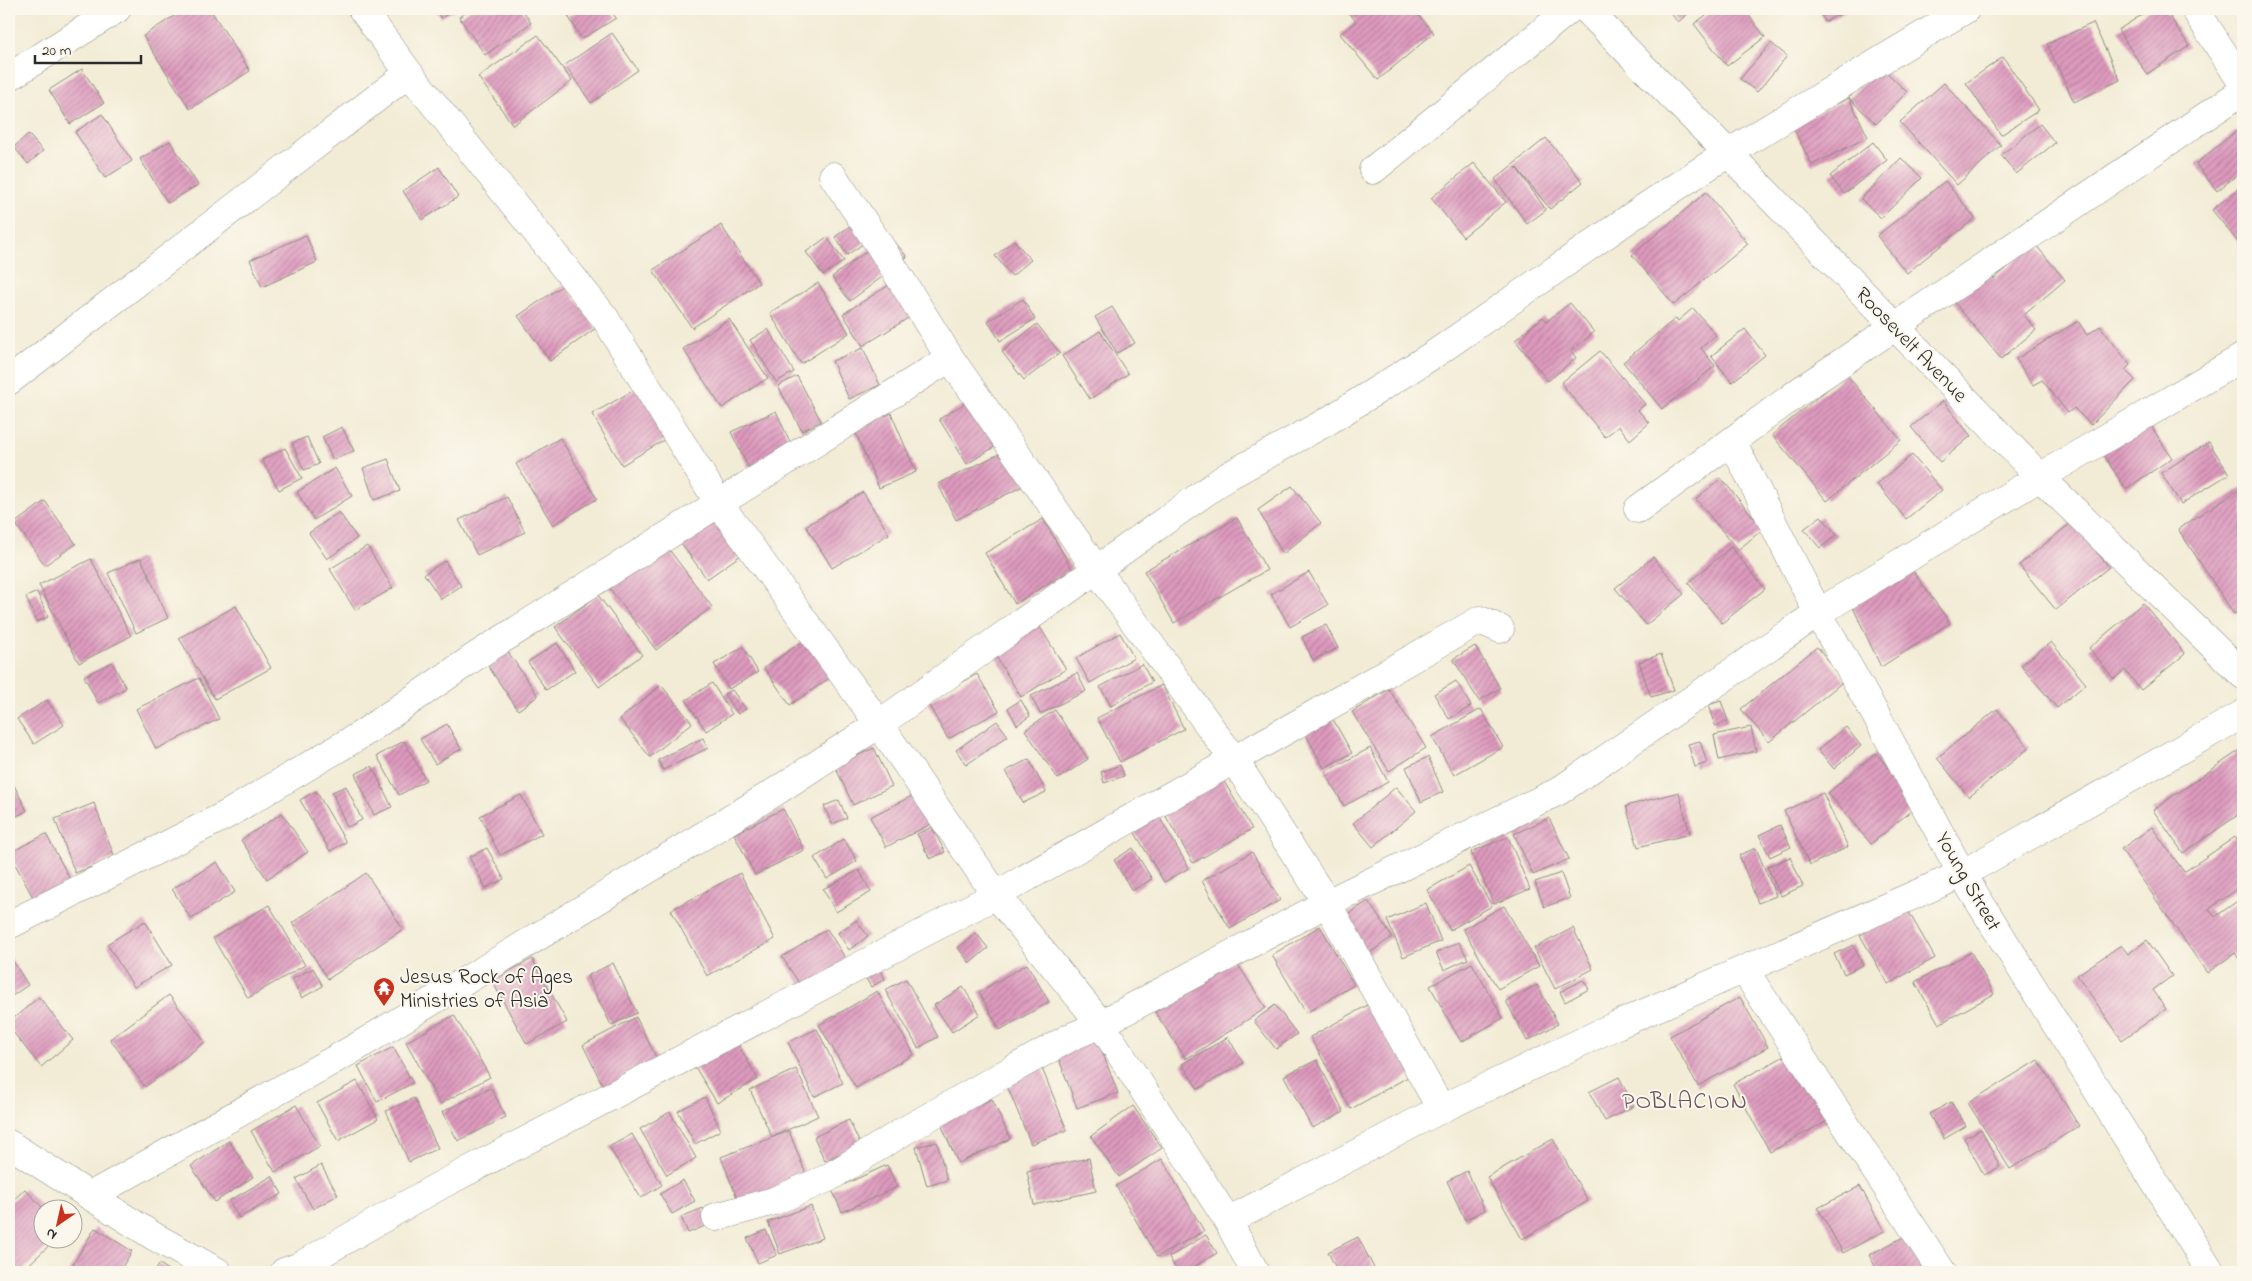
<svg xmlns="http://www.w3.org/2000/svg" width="2252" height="1281" font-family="'Indie Flower',sans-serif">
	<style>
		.building { fill: url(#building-hatch) }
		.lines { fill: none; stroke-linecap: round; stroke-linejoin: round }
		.minor-casing { stroke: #8e8c80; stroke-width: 29 }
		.tertiary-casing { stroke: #8e8c80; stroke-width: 29 }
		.secondary-casing { stroke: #8e8c80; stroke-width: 29 }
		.primary-casing { stroke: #8e8c80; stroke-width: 29 }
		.minor { stroke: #fff; stroke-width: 28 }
		.tertiary { stroke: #fff; stroke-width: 28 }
		.secondary { stroke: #fff; stroke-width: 28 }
		.primary { stroke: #fff; stroke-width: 28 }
		.labels { text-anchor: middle; stroke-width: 4; stroke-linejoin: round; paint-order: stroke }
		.street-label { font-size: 21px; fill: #2b2b2b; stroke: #fbf7ec }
		.poi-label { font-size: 21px; fill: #2b2b2b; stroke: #fbf7ec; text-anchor: start }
		.quarter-label { font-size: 24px; letter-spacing: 1px; fill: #6a525e; stroke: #fbf7ec }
	</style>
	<defs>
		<pattern id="building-hatch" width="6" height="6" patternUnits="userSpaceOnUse" patternTransform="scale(1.25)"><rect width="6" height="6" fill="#de9abe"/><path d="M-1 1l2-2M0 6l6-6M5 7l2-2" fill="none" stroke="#b47e9b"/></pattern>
	</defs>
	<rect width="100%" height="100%" fill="#fbf7ec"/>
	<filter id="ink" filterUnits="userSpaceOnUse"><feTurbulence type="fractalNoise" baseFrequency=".02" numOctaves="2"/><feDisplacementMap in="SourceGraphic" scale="10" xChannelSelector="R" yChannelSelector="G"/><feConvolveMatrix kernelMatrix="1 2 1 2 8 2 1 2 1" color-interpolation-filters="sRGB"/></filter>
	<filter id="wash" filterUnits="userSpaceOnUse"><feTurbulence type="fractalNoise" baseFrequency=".0096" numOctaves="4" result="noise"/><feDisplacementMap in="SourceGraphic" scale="20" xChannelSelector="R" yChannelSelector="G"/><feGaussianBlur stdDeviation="1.12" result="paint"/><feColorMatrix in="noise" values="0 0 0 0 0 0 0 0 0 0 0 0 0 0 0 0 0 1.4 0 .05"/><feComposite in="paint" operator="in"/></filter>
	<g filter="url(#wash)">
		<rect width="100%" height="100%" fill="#f2ecd6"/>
		<g id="blocks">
			<g class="building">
				<polygon points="185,9 210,9 250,71 190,109 143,36"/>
				<polygon points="435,9 457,9 441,18"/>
				<polygon points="471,9 522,9 531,23 485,55 459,17"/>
				<polygon points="580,9 610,9 616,18 582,39 568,16"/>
				<polygon points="1345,9 1413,9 1434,33 1378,80 1340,34 1356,21"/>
				<polygon points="1667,9 1694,9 1678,22"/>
				<polygon points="1714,9 1744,9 1765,37 1727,66 1694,24"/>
				<polygon points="1818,9 1849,9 1825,22"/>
				<polygon points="2151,9 2165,9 2189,46 2147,74 2118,30"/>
				<polygon points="2093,23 2120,80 2074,102 2047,44"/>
				<polygon points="612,33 638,70 591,103 565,65"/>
				<polygon points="538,35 572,81 513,125 478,77"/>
				<polygon points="1771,43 1787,56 1757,92 1740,79"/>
				<polygon points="2003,57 2039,110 2001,135 1966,83"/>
				<polygon points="1880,66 1907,92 1876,124 1849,98"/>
				<polygon points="82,69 104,103 70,124 49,90"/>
				<polygon points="1944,83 2001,145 1957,185 1900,122"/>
				<polygon points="1849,98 1868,137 1812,165 1792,126"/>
				<polygon points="102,114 132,161 105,178 75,132"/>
				<polygon points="2040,124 2055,143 2016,174 2001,155"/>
				<polygon points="2236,131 2243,140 2243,170 2217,191 2196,164"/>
				<polygon points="28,134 43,151 28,164 14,147"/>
				<polygon points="1546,138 1583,182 1550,209 1516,167 1546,210 1527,224 1495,179"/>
				<polygon points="170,141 198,185 168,203 140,159"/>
				<polygon points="1873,142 1887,160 1844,194 1830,176"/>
				<polygon points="1901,158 1922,178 1881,218 1861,199"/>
				<polygon points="1474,163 1506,202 1463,237 1431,198"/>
				<polygon points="439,167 458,197 422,220 403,191"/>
				<polygon points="1945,181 1975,218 1907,273 1877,236"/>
				<polygon points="2243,185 2243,248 2212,210"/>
				<polygon points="1706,192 1748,244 1674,305 1632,255"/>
				<polygon points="854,223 867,241 847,255 835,237"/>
				<polygon points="721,225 759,283 692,328 653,270"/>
				<polygon points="306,235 317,262 262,287 250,260"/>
				<polygon points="827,237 844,261 823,275 806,252"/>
				<polygon points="1014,240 1031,260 1012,276 995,256"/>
				<polygon points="896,243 907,257 900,262 889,248"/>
				<polygon points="2035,244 2065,280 2024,315 2036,330 2001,359 1954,302 1990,273 1994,279"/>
				<polygon points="872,247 890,271 850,301 832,277"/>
				<polygon points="897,280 918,312 863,346 843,314"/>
				<polygon points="818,283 849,333 801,364 770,313"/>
				<polygon points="565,284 596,328 550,361 518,316"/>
				<polygon points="1023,299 1035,319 1000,341 988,321"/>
				<polygon points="1570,303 1594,332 1571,351 1576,358 1548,381 1515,340 1543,317 1547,321"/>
				<polygon points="1112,307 1135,343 1117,353 1095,317"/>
				<polygon points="1693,308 1716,335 1701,348 1715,366 1662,409 1623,362 1676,318 1678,321"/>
				<polygon points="729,319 768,378 722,408 683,349"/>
				<polygon points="2078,321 2087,335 2100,326 2130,365 2125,370 2135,380 2091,425 2074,408 2068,413 2042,380 2033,385 2016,359"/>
				<polygon points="1037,324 1060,353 1024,380 1002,352"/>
				<polygon points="768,329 794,372 776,382 750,340"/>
				<polygon points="1745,329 1765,355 1732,382 1711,356"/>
				<polygon points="1100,331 1128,374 1090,399 1062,356"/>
				<polygon points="863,348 880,385 849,399 832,361"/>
				<polygon points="1600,351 1645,404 1638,410 1649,423 1630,440 1619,426 1605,437 1561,383"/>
				<polygon points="1846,374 1901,440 1827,501 1772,435"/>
				<polygon points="797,376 821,421 802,431 778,386"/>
				<polygon points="641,386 671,436 622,465 592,414"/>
				<polygon points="972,399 999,444 967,464 939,419"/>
				<polygon points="1943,401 1971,436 1940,462 1911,427"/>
				<polygon points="776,411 792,447 748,467 731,432"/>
				<polygon points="891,413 916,472 879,488 854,429"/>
				<polygon points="2149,423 2172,458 2126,489 2102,453"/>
				<polygon points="342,427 354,451 333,460 322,437"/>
				<polygon points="307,437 319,464 304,470 292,443"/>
				<polygon points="560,438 597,499 553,525 516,464"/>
				<polygon points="2209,442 2229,474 2181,504 2161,473"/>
				<polygon points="285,448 302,478 279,490 262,460"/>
				<polygon points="1007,450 1025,485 956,520 938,484"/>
				<polygon points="1912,455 1942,490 1906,519 1877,484"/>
				<polygon points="388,459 400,491 374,500 363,468"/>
				<polygon points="335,468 352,496 314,520 297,492"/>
				<polygon points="1721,478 1763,529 1738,550 1696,499"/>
				<polygon points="1292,486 1321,523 1283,554 1258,510"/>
				<polygon points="2243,487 2243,608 2234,614 2178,529"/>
				<polygon points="863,492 889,534 832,568 806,526"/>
				<polygon points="507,497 525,532 477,555 459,520"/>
				<polygon points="45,501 76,544 45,565 15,523"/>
				<polygon points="717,506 748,550 707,579 676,536"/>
				<polygon points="339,512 357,538 327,559 309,533"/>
				<polygon points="1821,516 1837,535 1820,548 1804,529"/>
				<polygon points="1237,518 1267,570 1174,623 1144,571"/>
				<polygon points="1043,519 1072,569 1015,604 985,553"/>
				<polygon points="2072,522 2109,567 2056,610 2019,565"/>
				<polygon points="665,544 712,607 656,650 608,586"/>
				<polygon points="367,546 393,588 355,610 330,569"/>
				<polygon points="1731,547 1765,589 1722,623 1688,583"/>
				<polygon points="1653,557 1684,594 1646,625 1615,588"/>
				<polygon points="141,558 168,618 136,633 108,573"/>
				<polygon points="91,559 131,636 79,663 39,585"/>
				<polygon points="445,561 461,586 441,599 424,574"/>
				<polygon points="1908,564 1950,623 1881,667 1851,603"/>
				<polygon points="1309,572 1328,605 1290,627 1271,594"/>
				<polygon points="37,592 48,617 37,622 26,597"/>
				<polygon points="598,595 642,655 599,687 555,627"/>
				<polygon points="2143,603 2185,654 2141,690 2125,670 2114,679 2089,648"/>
				<polygon points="236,606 271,668 215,699 179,638"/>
				<polygon points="1038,624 1066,669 1021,697 993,652"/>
				<polygon points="1326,625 1338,648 1313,660 1302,637"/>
				<polygon points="1120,633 1134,658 1090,683 1076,658"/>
				<polygon points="806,639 831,677 790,705 764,668"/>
				<polygon points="2051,642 2086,684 2057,708 2021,665"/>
				<polygon points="557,643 575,671 546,690 528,662"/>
				<polygon points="504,646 538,696 518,710 484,660"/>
				<polygon points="1475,646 1500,688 1479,701 1453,659"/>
				<polygon points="743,647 758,672 729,689 714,664"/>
				<polygon points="1817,647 1845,680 1769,742 1741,709"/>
				<polygon points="1661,654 1674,690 1651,697 1639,662"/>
				<polygon points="112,662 126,688 98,703 84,676"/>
				<polygon points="1142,664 1152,682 1111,706 1100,687"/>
				<polygon points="1077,673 1086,691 1040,714 1031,696"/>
				<polygon points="977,674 999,711 948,739 927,702"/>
				<polygon points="199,678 219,719 156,749 136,709"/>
				<polygon points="1456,681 1471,706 1449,719 1434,694"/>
				<polygon points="712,683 732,714 706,731 686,700"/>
				<polygon points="661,685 692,723 650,757 620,719"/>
				<polygon points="1162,685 1184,729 1120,762 1097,718"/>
				<polygon points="1389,689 1426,748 1389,771 1352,712"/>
				<polygon points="732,690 746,709 738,714 724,694"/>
				<polygon points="47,700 64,725 34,744 17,719"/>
				<polygon points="1021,700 1030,716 1017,725 1008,708"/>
				<polygon points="1721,701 1728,721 1715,726 1708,705"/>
				<polygon points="1481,709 1503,747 1454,775 1432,737"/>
				<polygon points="1997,709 2029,748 1969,797 1937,758"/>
				<polygon points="1055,710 1088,759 1058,779 1025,730"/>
				<polygon points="1330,714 1352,753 1324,768 1303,729"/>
				<polygon points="997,721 1008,736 966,765 956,750"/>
				<polygon points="447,724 461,749 435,764 420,739"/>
				<polygon points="1751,727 1756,751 1719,760 1714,735"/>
				<polygon points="1846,727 1861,746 1834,769 1818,750"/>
				<polygon points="703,738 708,748 663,770 658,760"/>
				<polygon points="404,741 426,780 399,795 377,756"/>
				<polygon points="1700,741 1707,763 1695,767 1688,744"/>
				<polygon points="874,748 892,786 853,805 835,766"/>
				<polygon points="1370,748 1388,782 1344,806 1325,772"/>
				<polygon points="2243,748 2243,823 2238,815 2183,853 2153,810"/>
				<polygon points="1876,753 1918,805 1871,844 1828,793"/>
				<polygon points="1428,757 1443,792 1421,802 1406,767"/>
				<polygon points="1029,759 1046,792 1023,803 1006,771"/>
				<polygon points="1120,765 1124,776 1104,783 1101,772"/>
				<polygon points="372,766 392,807 374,815 355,774"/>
				<polygon points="1219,773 1252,829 1193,863 1161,808"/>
				<polygon points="9,775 27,811 9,820"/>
				<polygon points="346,786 362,820 347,827 332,792"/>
				<polygon points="1396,787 1416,811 1373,847 1353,823"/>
				<polygon points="316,791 346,842 330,851 300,800"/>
				<polygon points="1679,792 1690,834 1638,847 1626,806"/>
				<polygon points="1823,793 1848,847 1810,865 1784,811"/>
				<polygon points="916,794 931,824 886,847 870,817"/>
				<polygon points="521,795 542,834 500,855 480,816"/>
				<polygon points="839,800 847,818 832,824 824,806"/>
				<polygon points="94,803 115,858 75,873 55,819"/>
				<polygon points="1154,808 1189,868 1164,882 1129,823"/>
				<polygon points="783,809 804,850 755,875 734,834"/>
				<polygon points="282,813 308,852 267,879 241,840"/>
				<polygon points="1549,818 1569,859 1533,875 1514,834"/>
				<polygon points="1780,825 1791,847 1770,857 1759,835"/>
				<polygon points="932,827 945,852 930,859 917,834"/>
				<polygon points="2152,827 2184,872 2235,837 2243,849 2243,885 2209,909 2215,917 2243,897 2243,965 2235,953 2207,973 2121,849"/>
				<polygon points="46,834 71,881 35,901 9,853"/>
				<polygon points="1508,837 1530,889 1494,904 1471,852"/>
				<polygon points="844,839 857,861 827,879 814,858"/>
				<polygon points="487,848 504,879 486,888 469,857"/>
				<polygon points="1133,848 1152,879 1132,891 1114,860"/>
				<polygon points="1756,848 1776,896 1758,903 1739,855"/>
				<polygon points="1252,852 1280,900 1230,929 1202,881"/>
				<polygon points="1790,857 1803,886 1781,896 1767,867"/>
				<polygon points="217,862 235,892 191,919 172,889"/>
				<polygon points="1469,866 1492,906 1450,930 1427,890"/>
				<polygon points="859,870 871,892 836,912 823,889"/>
				<polygon points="366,873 403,929 328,979 292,923"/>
				<polygon points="740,873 775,939 707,976 671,910"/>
				<polygon points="1561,873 1570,898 1544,907 1535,882"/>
				<polygon points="1368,901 1392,937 1367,955 1342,918"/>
				<polygon points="1426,903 1441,941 1403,957 1387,920"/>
				<polygon points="269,905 305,965 248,998 213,938"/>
				<polygon points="1504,906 1539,966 1498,989 1463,929"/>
				<polygon points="1907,909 1935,958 1888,984 1860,935"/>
				<polygon points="856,920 868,936 849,950 838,933"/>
				<polygon points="145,921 172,965 134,987 107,944"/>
				<polygon points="1320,926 1354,985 1306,1013 1272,955"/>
				<polygon points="1573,928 1593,969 1555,989 1534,948"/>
				<polygon points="827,929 849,964 805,992 782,957"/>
				<polygon points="976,933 988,948 970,963 958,948"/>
				<polygon points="2147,940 2172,976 2153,990 2166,1009 2122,1040 2077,975 2121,945 2128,954"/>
				<polygon points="1459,942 1468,959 1444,970 1436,953"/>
				<polygon points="1853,945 1863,965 1844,974 1834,954"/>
				<polygon points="1971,952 1994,994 1939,1024 1915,982"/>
				<polygon points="9,955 28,985 9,998"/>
				<polygon points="532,959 567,1022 527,1044 492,981"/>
				<polygon points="1235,960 1266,1008 1186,1059 1155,1012"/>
				<polygon points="875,961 885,979 871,987 860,969"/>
				<polygon points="613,963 637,1013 611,1025 587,976"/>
				<polygon points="1472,963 1503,1018 1461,1042 1430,986"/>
				<polygon points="1027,964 1049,1002 1000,1030 979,992"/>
				<polygon points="313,968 323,986 302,998 292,979"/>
				<polygon points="906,979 938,1037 918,1048 885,990"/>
				<polygon points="1583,980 1589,989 1565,1002 1560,992"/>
				<polygon points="1537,985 1558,1024 1527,1041 1506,1001"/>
				<polygon points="963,987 980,1014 952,1032 934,1005"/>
				<polygon points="877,991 914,1054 856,1088 819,1025"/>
				<polygon points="169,995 205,1042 145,1087 110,1039"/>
				<polygon points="39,997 73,1040 41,1067 9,1027 9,1022"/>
				<polygon points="1740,997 1768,1047 1698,1086 1670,1036"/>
				<polygon points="1375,1001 1415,1073 1351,1109 1310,1037"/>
				<polygon points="1275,1005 1297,1034 1276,1049 1254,1021"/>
				<polygon points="454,1015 490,1077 440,1104 406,1042"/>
				<polygon points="636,1017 660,1065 606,1092 583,1045"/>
				<polygon points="817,1029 843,1083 814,1097 788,1042"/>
				<polygon points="1096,1036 1118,1093 1077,1108 1056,1051"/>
				<polygon points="734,1037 758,1079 717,1103 692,1062"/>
				<polygon points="1228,1037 1243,1063 1198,1089 1182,1064"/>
				<polygon points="393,1047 413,1083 377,1102 358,1066"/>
				<polygon points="1792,1052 1829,1120 1770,1152 1733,1084"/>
				<polygon points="1317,1060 1344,1112 1312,1128 1284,1076"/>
				<polygon points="2038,1060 2079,1126 2010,1169 1968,1103"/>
				<polygon points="1041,1066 1067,1130 1031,1144 1005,1081"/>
				<polygon points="796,1069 818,1116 772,1137 750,1090"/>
				<polygon points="1619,1077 1634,1106 1605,1121 1589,1092"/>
				<polygon points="357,1081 378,1119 338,1141 317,1103"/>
				<polygon points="491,1088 506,1117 458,1141 442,1112"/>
				<polygon points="705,1097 721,1130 695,1144 678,1111"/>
				<polygon points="414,1098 438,1148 409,1162 386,1111"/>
				<polygon points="992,1099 1010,1139 958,1163 940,1122"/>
				<polygon points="1951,1102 1966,1126 1944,1139 1929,1114"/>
				<polygon points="296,1105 320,1146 275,1172 251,1131"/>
				<polygon points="1133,1106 1162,1148 1119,1177 1091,1136"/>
				<polygon points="670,1112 696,1158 667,1175 640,1129"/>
				<polygon points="849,1120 860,1144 825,1161 814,1137"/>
				<polygon points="1981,1129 2000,1167 1984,1175 1964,1138"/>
				<polygon points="789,1131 807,1177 739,1203 721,1157"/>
				<polygon points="632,1134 662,1185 641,1198 609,1147"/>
				<polygon points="1553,1139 1588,1201 1522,1239 1487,1177"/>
				<polygon points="229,1141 253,1177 215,1202 191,1166"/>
				<polygon points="937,1142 947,1180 927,1186 916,1147"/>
				<polygon points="1089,1158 1096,1191 1034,1205 1027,1171"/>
				<polygon points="1162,1159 1204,1231 1157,1257 1116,1186"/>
				<polygon points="321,1165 338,1195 313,1209 296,1179"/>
				<polygon points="887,1165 897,1187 842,1212 832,1190"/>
				<polygon points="1467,1171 1485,1210 1465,1220 1447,1181"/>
				<polygon points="272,1176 282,1194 239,1218 229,1201"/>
				<polygon points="683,1180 695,1201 672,1214 660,1194"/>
				<polygon points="1860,1186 1884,1231 1843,1253 1818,1208"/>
				<polygon points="25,1189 42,1207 42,1238 57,1238 21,1272 9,1272 9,1204"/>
				<polygon points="811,1206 823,1238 780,1254 768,1222"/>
				<polygon points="703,1208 710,1224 688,1233 681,1217"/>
				<polygon points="95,1228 132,1251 119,1272 68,1272"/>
				<polygon points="766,1230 777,1255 758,1263 747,1238"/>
				<polygon points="1913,1232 1934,1272 1878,1272 1869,1255"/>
				<polygon points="1206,1235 1217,1253 1185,1272 1178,1272 1169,1257"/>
				<polygon points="1358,1237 1376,1272 1338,1272 1328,1252"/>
				<polygon points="160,1264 171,1272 154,1272"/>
			</g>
		</g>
	</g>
	<g filter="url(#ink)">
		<use href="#blocks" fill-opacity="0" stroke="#8e8c80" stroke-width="1"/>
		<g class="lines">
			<g class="minor-casing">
				<g id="minor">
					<polyline points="362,9 409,73 605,318 718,502 879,724 996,895 1101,1024 1228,1221 1255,1272"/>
					<polyline points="2195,9 2243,84"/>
					<polyline points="9,77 117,9"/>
					<polyline points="1728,153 1966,9"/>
					<polyline points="1373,170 1570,9"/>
					<polyline points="833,176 880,246 950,358 1096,569 1234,760 1327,903 1441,1109"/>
					<polyline points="9,381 409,73"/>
					<polyline points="1638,509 1732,441"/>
					<polyline points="9,925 226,815 362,734 479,654 950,358"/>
					<polyline points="1745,971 1942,1272"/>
					<polyline points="90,1196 155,1237 218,1272"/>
					<polyline points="716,1217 774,1201 828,1178 904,1131 1001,1076 1071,1037 1101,1024 1327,903 1559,791 1818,613 2040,477 2243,357"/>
					<polyline points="1228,1221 1441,1109 1617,1025 1962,874 1883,728 1818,613 1732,441 1804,388 2243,91"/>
					<polyline points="284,1272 298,1267 439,1186 996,895 1480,620 1500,629"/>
				</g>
			</g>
			<g class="tertiary-casing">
				<polyline id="tertiary" points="2211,1272 1962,874 2243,714"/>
			</g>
			<g class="secondary-casing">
				<polyline id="secondary" points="9,1144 90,1196 355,1048 775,792 879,724 1228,476 1328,421 1436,353 1647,206 1728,153"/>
			</g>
			<g class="primary-casing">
				<polyline id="primary" points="1586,9 1728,153 2040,477 2243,675"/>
			</g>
			<use href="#minor" class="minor"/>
			<use href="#tertiary" class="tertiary"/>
			<use href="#secondary" class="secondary"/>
			<use href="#primary" class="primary"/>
		</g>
	</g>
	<defs>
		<g id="temple-pin" transform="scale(1.125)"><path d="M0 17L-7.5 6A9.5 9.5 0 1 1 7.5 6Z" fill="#c8321e" stroke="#fbf7ec"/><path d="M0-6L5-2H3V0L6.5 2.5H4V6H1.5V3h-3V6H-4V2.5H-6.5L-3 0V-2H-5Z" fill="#fff"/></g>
	</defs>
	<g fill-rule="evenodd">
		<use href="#temple-pin" x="384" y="988"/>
	</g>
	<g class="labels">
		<g class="street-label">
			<text transform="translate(1912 344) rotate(46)" y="7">Roosevelt Avenue</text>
			<text transform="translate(1969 881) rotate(60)" y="7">Young Street</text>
		</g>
		<g class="poi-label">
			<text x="400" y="983">Jesus Rock of Ages<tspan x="400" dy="24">Ministries of Asia</tspan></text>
		</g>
		<g class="quarter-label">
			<text x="1685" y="1108">POBLACION</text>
		</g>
	</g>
	<rect width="2252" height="1281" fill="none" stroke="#fbf7ec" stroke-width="30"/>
	<g transform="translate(58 1224) rotate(214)"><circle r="24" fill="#fbf7ec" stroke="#a8a59f"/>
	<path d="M0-4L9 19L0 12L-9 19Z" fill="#c8321e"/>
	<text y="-8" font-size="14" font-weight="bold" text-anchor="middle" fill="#2b2b2b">N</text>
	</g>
	<path d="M35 55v8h106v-8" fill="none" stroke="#2b2b2b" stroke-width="2.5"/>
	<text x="42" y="55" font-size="15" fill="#2b2b2b" stroke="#fbf7ec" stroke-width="4" paint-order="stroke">20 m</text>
</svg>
